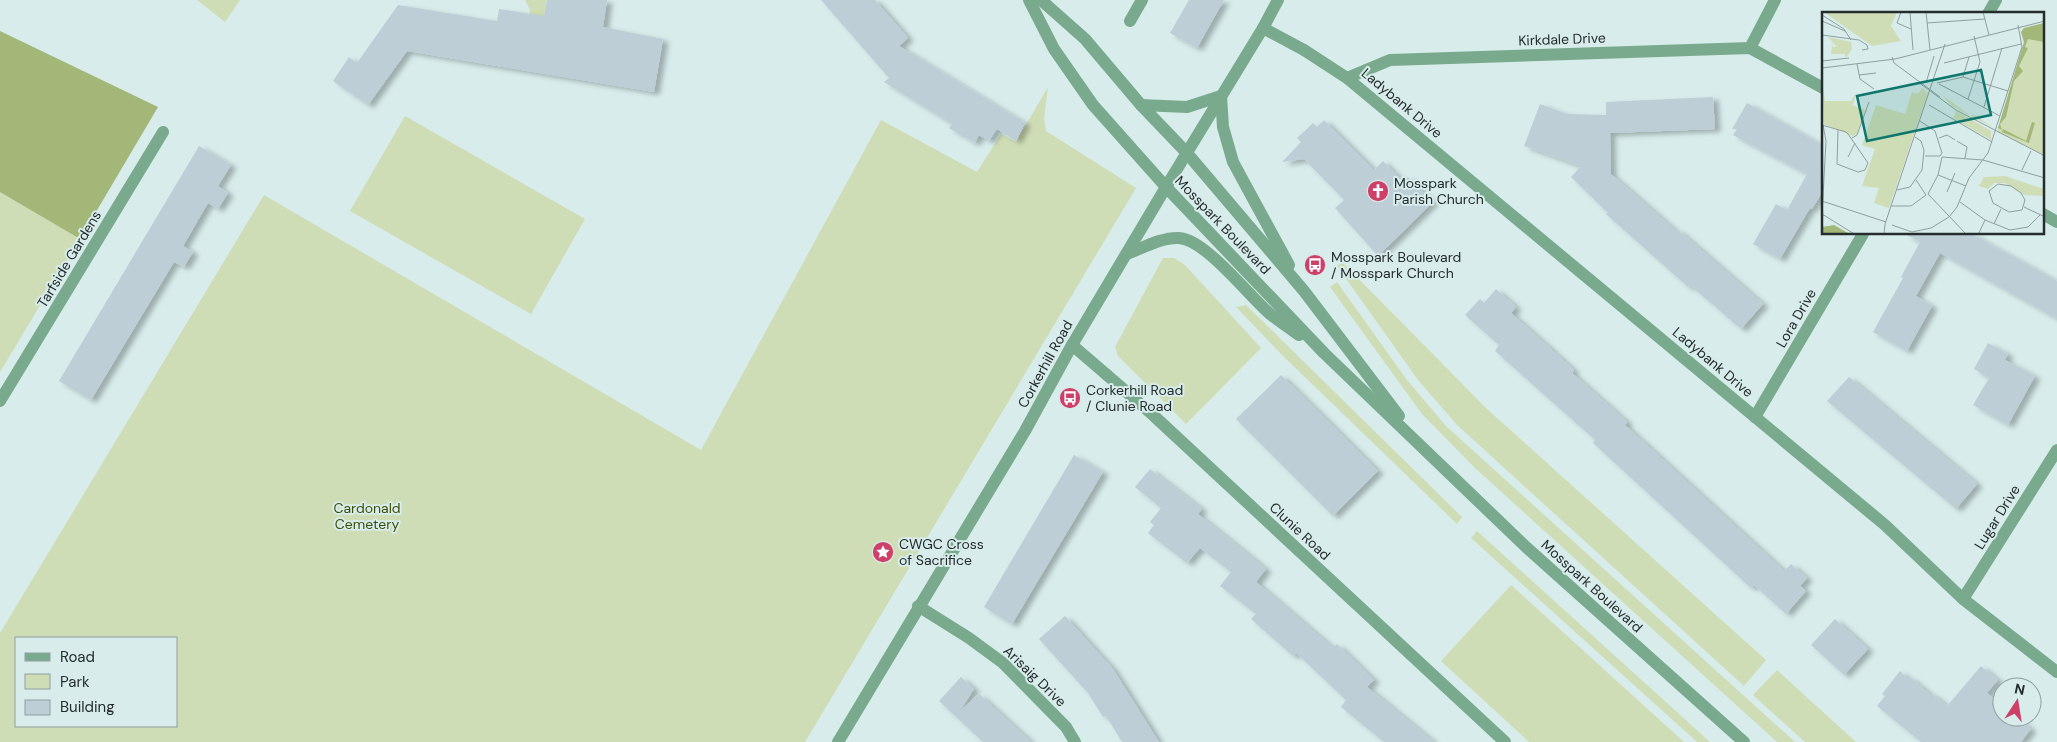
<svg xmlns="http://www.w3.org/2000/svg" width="2057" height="742" font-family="'DM Sans',sans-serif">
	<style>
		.green { fill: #cfddb6; fill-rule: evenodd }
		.forest { fill: #a2b778 }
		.building { fill: #bdced7; filter: url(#shadow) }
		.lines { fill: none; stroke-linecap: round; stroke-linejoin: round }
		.pedestrian { stroke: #7aaa8d; stroke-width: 12 }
		.minor { stroke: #7aaa8d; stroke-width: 12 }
		.tertiary { stroke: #7aaa8d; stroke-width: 12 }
		.labels { text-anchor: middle; stroke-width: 4; stroke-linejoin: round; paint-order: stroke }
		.street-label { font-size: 14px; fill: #242c2c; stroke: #d7eceb }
		.poi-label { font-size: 14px; fill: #242c2c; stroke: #d7eceb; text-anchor: start }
		.park-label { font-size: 14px; fill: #3d4f04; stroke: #d7eceb }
		.inset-road { fill: none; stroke: #8f9f9f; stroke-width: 1 }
		.view { fill: #0f766e; fill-opacity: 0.15; stroke: #0f766e; stroke-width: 2.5 }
		.inset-edge { fill: none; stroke: #242c2c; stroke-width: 2.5 }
	</style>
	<defs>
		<filter id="shadow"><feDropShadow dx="5.5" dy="3" stdDeviation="2.5" flood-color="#0004"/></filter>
	</defs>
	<rect width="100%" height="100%" fill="#d7eceb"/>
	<g class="green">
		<polygon points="197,0 240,0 225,22"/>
		<polygon points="525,0 547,0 543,20 529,18 530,10"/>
		<path d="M1048 87 1044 119 1046 131 1136 188 805 742H0V633L264 195 701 450 881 120 977 172 1001 134 1016 142ZM16 638H176V726H16Z"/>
		<polygon points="405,116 585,219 531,314 350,211"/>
		<polygon points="0,192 80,239 0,372"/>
		<polygon points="1163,258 1174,258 1185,265 1261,348 1186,424 1118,356 1115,347"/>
		<polygon points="1342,262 1487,409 1766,660 1744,686 1457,425 1418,380 1337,266"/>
		<polygon points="1337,282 1407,380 1446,426 1795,742 1777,742 1475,468 1422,414 1330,287"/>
		<polygon points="1246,305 1462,517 1457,524 1281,354 1236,307"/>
		<polygon points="1477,531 1710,742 1697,742 1471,538"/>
		<polygon points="1511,585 1684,742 1529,742 1441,661"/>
		<polygon points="1777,670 1856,742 1805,742 1753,695"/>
	</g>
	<polygon class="forest" points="0,31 158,107 80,239 0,192"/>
	<g class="building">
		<polygon points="547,0 607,0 603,27 663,39 654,92 407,51 368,105 333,81 349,57 357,63 398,5 497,21 499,9 544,16"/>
		<polygon points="821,0 875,0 908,38 899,46 1025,123 1016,141 997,129 989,141 979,135 975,143 949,128 952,124 884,82 889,78"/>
		<polygon points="1189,0 1224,0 1197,48 1170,33"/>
		<polygon points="1713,97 1715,129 1610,133 1611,174 1677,232 1678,230 1763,304 1741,329 1690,285 1688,287 1606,214 1608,213 1571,177 1581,166 1524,146 1540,104 1567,114 1606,115 1606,102"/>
		<polygon points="1747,103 1822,145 1823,144 1823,191 1812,209 1810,208 1780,259 1753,244 1776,204 1787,210 1807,174 1733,135 1737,129 1732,129"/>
		<polygon points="1324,120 1374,170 1383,161 1403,182 1408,177 1433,202 1378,256 1335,208 1344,200 1304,159 1282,162 1301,142 1297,138 1313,123 1317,127"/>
		<polygon points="199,146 231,165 218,186 228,193 218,209 208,203 183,246 193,252 184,267 174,262 91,400 59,381"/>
		<polygon points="1905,234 1972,234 2044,274 2057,281 2057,319 1940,253 1916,296 1932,306 1907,351 1873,332 1903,278 1901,277 1920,242"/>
		<polygon points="1496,289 1516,307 1511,313 1574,370 1572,373 1627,422 1625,425 1784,571 1791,564 1807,578 1800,586 1806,591 1786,614 1754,585 1751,588 1593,443 1595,440 1495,351 1499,345 1465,315 1480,299 1484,303"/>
		<polygon points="1988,343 2008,354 2005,360 2035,376 2008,425 1973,405 1989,378 1974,369"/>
		<polygon points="1281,375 1378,471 1333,516 1236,419"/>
		<polygon points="1849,377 1977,484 1956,509 1827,401"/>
		<polygon points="1074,455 1103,472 1012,624 984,607"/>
		<polygon points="1150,469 1202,509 1198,514 1266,569 1256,582 1333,648 1337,644 1374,680 1367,687 1434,742 1384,742 1341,707 1346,700 1296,653 1293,656 1251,619 1256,614 1220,586 1231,572 1200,548 1187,563 1148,533 1154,525 1150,522 1161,508 1135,487"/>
		<polygon points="1065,616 1113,669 1159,742 1122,742 1106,716 1103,717 1088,693 1039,639"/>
		<polygon points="1835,619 1868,649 1844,675 1811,645"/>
		<polygon points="1981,666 1998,680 1987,693 2002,705 2002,717 2016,717 2031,729 2021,742 1921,742 1877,706 1885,696 1882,694 1900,671 1907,678 1911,678 1931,695 1932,694 1947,706"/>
		<polygon points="961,677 974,689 960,711 979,694 1031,742 983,742 939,701"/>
	</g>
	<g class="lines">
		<g class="pedestrian">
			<polyline points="1263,28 1304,50"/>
			<polyline points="1072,345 1107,375"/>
		</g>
		<g class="minor">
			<polyline points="1988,14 1996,0"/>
			<polyline points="1130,21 1142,0"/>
			<polyline points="1750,48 1775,0"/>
			<polyline points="1304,50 1347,78 1390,60 1750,48 1823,88"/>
			<polyline points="1347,78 1885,525 1963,599 2057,672"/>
			<polyline points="2043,214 2057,222"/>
			<polyline points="1107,375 1153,415 1505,742"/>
			<polyline points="0,401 163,132"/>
			<polyline points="1755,417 1863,234"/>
			<polyline points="1963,599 2057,450"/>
			<polyline points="918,606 969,638 1003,663 1066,727 1075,742"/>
		</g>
		<g class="tertiary">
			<polyline points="1029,0 1054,49 1093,105 1166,187 1324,353 1526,547 1744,742"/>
			<polyline points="1041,0 1085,39 1141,105 1186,152 1304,291 1399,416"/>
			<polyline points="1221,96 1223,127 1233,162 1289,265"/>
			<polyline points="1141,105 1187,107 1221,96"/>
			<path d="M1127 254C1143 248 1162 237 1179 238 1205 239 1249 296 1270 314 1279 321 1289 328 1299 335"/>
			<polyline points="838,742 1025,431 1072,345 1166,187 1263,28 1278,0"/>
		</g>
	</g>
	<defs>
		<g id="church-disc" transform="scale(1.125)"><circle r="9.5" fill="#cf4069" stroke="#d7eceb"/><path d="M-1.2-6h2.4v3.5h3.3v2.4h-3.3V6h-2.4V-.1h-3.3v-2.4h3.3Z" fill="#fff"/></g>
		<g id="bus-disc" transform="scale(1.125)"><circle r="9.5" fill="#cf4069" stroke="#d7eceb"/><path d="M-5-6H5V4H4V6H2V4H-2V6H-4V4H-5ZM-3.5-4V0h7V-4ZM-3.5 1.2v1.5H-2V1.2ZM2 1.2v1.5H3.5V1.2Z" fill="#fff"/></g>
		<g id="sight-disc" transform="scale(1.125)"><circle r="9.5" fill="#cf4069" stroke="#d7eceb"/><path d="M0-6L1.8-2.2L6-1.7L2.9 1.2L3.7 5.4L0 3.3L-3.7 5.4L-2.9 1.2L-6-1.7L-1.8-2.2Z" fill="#fff"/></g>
	</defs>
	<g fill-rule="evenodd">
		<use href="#church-disc" x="1378" y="191"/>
		<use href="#bus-disc" x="1315" y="265"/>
		<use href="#bus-disc" x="1070" y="398"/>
		<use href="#sight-disc" x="883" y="552"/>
	</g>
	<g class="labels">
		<g class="street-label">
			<text transform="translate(1562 39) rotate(-2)" y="5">Kirkdale Drive</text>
			<text transform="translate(1402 103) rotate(40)" y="5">Ladybank Drive</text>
			<text transform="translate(1223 225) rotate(46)" y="5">Mosspark Boulevard</text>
			<text transform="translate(69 259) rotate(-59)" y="5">Tarfside Gardens</text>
			<text transform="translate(1796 318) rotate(-60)" y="5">Lora Drive</text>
			<text transform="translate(1713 362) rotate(40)" y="5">Ladybank Drive</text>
			<text transform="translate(1045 364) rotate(-61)" y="5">Corkerhill Road</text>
			<text transform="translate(1997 517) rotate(-58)" y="5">Lugar Drive</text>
			<text transform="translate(1300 531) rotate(43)" y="5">Clunie Road</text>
			<text transform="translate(1592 586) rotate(42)" y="5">Mosspark Boulevard</text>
			<text transform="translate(1035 676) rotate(44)" y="5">Arisaig Drive</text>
		</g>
		<g class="poi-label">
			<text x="1394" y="188">Mosspark<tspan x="1394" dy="16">Parish Church</tspan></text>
			<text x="1331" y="262">Mosspark Boulevard<tspan x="1331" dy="16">/ Mosspark Church</tspan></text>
			<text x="1086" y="395">Corkerhill Road<tspan x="1086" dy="16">/ Clunie Road</tspan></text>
			<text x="899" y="549">CWGC Cross<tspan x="899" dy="16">of Sacrifice</tspan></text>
		</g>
		<g class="park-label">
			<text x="367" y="513">Cardonald<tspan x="367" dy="16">Cemetery</tspan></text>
		</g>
	</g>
	<g transform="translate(1822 12)">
		<rect width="222" height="222" fill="#d7eceb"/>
		<path d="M2 0H75L69 14 79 29 50 34ZM222 11V143L175 120 202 31 199 20ZM6 25 29 30 30 37 24 46 22 42H9L11 30V35H15ZM0 67 3 89H29L34 81 31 93 43 98 35 122 31 124 2 112ZM100 76 106 81 67 196 52 191 57 176 40 174 53 137 40 133 54 93 83 102 90 80 96 82ZM120 83 149 104 151 102 172 116 130 94ZM131 97 169 119V128L131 106 134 100ZM183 164 222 177V184L202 183 183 171H172L166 177 157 174 162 165Z" fill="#cfddb6"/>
		<path d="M222 11V30L206 27 203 35 206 36 197 54 201 59 192 69 184 105 178 112 180 118 176 116 202 30 199 20 202 16ZM210 110 213 111 207 131 180 120 181 117 204 129ZM12 213 26 221V222H0V215Z" fill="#a2b778"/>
		<path class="inset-road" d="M79 0 75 11 89 17M88 0 91 38M104 0 108 38M161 0 167 23M0 3 22 17 29 28M0 9 23 19M105 11 163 7M0 23 37 28 45 33 46 37 40 38M70 45 72 51 118 85M0 49 27 46M122 51 199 32M35 52 38 67 52 77M0 56 73 47 223 9M37 63 54 61M141 65 147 45M96 70 134 98 223 144M104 71 112 44M115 71 141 65 186 79M117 72 178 104M146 87 158 50 152 24M107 93 170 130M162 95 180 36M98 109 113 119 120 141 118 144H103M0 113 24 120 26 122 46 151 43 158 36 160 15 152 16 118M30 126 35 123 47 90M117 126 125 123 133 128M135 129 145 135 143 146M26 145 33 131M200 158 209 139M116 163 144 174M176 172 189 174 199 181 203 188 200 198 187 200 171 191 167 179ZM75 178 88 175 100 158 102 138 99 129 93 125M125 180 133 161M0 189 64 210M138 190 163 208 188 218 206 215 218 203M69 194H89L104 183 94 168M202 195 223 205M0 202 34 223M0 203 4 129 1 113M172 212 179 197M70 213 90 220M90 220 109 216 127 205 135 195 147 166 166 141 200 35 196 13M62 223 63 212 123 32M145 223 106 182 116 163 120 145 161 148 223 166M156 223 163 208"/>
		<path class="view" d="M159 58 169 103 45 129 35 84Z"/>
		<rect width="222" height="222" class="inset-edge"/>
	</g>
	<rect x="15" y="637" width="162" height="90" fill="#d7eceb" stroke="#8f9f9f"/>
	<rect x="25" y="653" width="25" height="8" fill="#7aaa8d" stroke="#8f9f9f"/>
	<text x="60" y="662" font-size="15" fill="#242c2c">Road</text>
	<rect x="25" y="674" width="25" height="15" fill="#cfddb6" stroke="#8f9f9f"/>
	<text x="60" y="687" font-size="15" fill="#242c2c">Park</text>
	<rect x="25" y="700" width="25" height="15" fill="#bdced7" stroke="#8f9f9f"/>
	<text x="60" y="712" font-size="15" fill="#242c2c">Building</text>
	<g transform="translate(2017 702) rotate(12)"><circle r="24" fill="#d7eceb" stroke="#8f9f9f"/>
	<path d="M0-4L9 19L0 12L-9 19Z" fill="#cf4069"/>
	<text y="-8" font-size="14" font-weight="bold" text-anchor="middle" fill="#242c2c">N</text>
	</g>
</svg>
